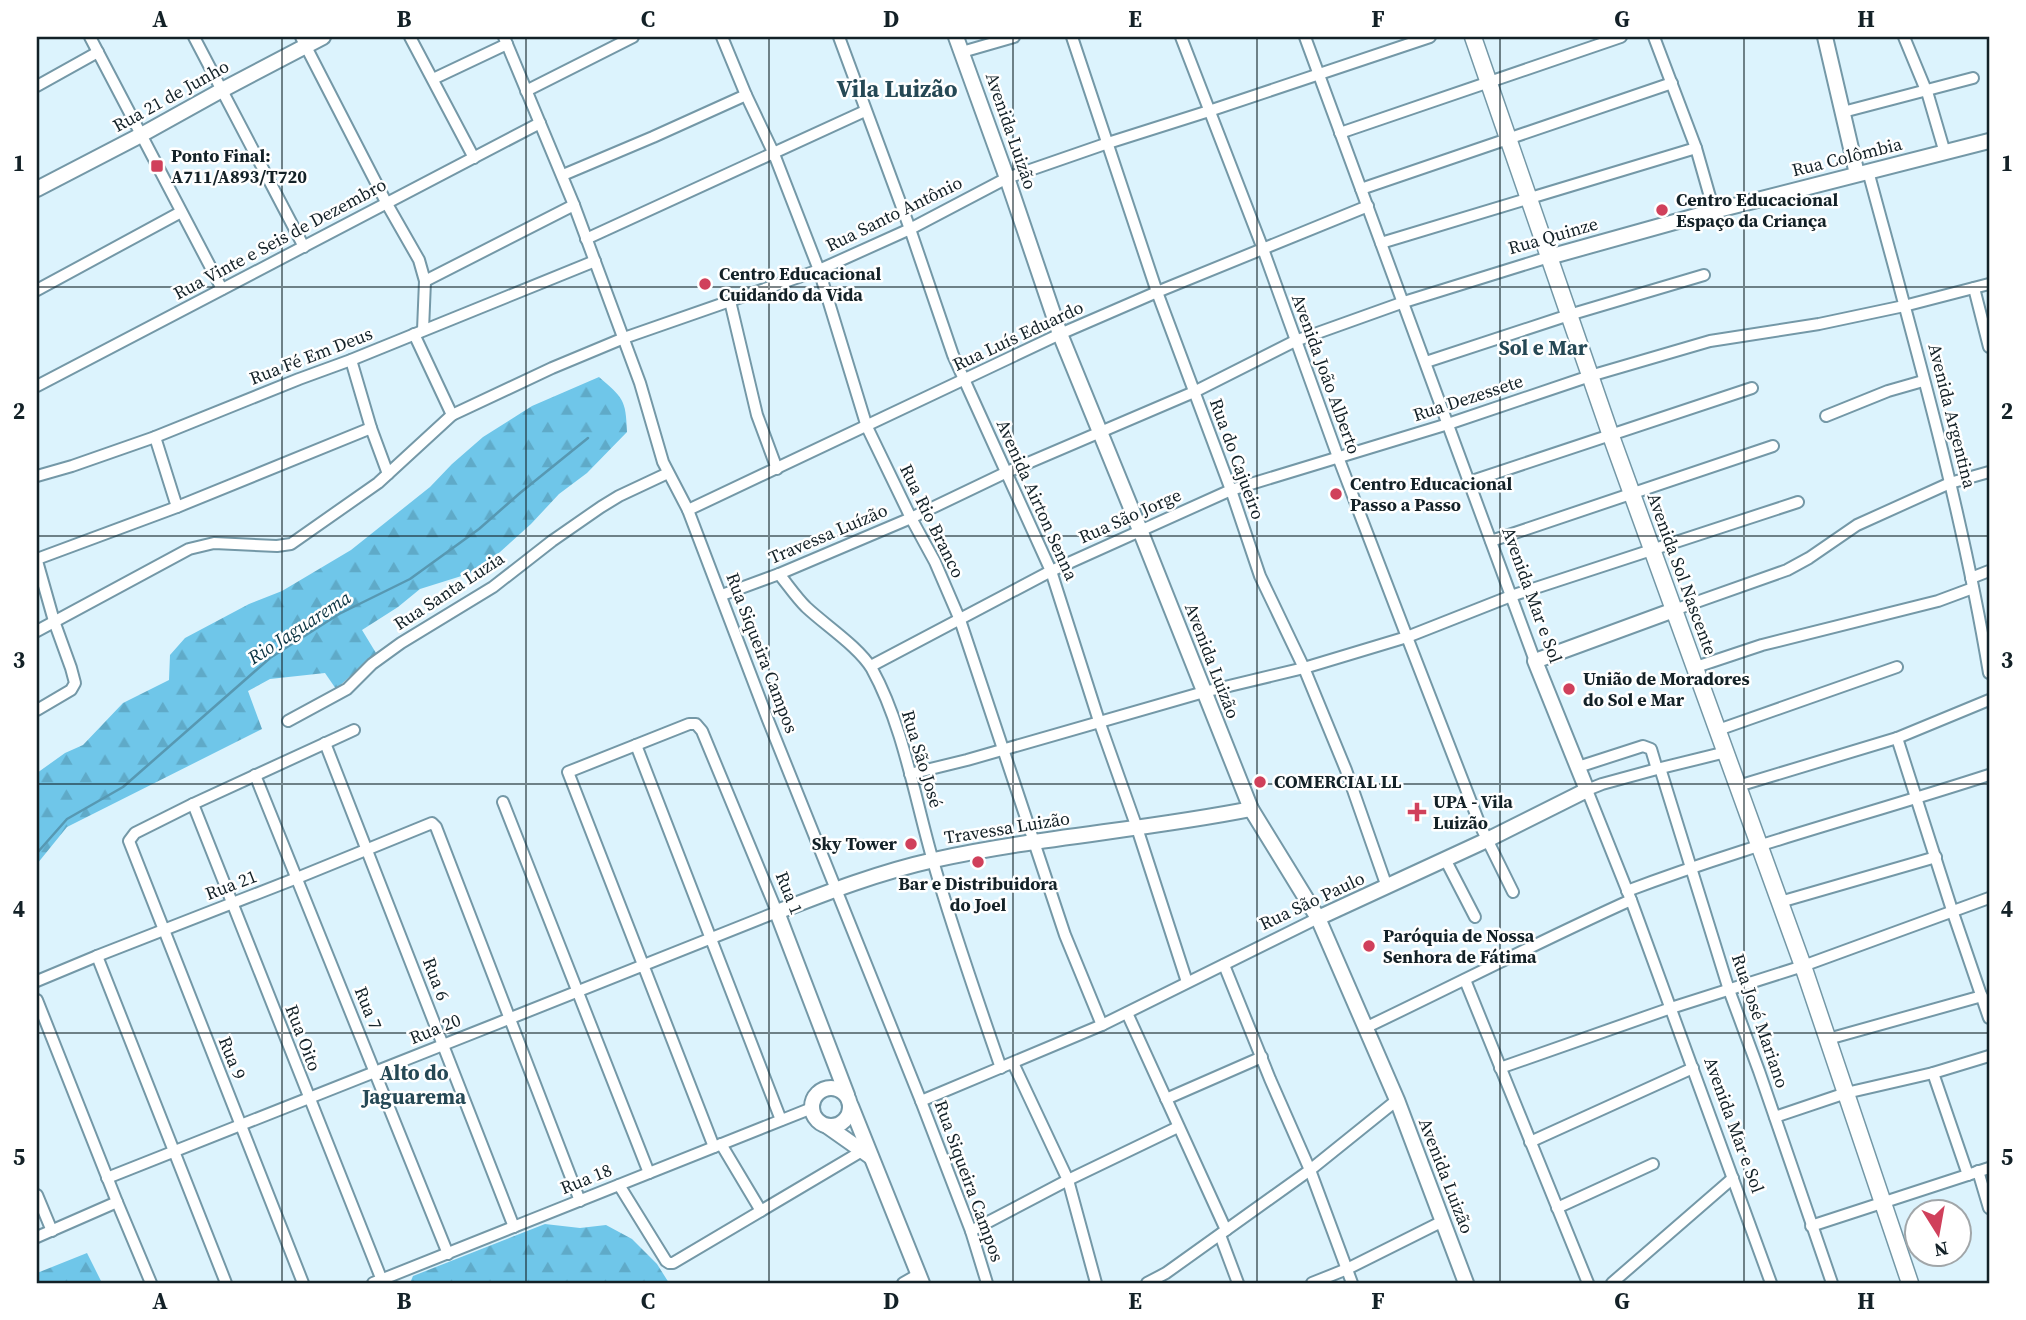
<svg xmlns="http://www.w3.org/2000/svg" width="2026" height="1320" font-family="'Source Serif 4',serif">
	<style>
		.forest { fill: url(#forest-firs) }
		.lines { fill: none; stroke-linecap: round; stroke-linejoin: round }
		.stream { stroke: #5798b2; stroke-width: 2.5 }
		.minor-casing { stroke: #7498a7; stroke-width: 14 }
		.tertiary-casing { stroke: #7498a7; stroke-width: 18 }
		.secondary-casing { stroke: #7498a7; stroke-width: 19 }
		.minor { stroke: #fff; stroke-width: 10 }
		.tertiary { stroke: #fff; stroke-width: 14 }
		.secondary { stroke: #fff; stroke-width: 16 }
		.grid { fill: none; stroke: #132127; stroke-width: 2; stroke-opacity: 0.55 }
		.poi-dot { fill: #d0405b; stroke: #fff; stroke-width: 2.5 }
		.labels { text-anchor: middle; stroke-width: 5; stroke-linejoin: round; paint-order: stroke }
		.street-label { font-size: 18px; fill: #132127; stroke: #fff }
		.poi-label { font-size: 18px; font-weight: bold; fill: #132127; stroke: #fff; text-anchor: start }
		.water-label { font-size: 19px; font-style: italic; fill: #0b3443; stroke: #fff }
		.quarter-label { font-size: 21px; font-weight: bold; fill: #254855; stroke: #fff }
		.district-label { font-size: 24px; font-weight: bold; fill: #254855; stroke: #fff }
		.neatline { fill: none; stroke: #132127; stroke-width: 2.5 }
		.grid-label { font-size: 23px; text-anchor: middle; font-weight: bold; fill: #132127 }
	</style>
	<defs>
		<pattern id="forest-firs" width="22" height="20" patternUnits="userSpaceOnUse" patternTransform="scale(1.75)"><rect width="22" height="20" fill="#6fc6e9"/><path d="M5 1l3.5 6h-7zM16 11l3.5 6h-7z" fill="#5faac8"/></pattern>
	</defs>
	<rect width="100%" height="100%" fill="#dcf3fd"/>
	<g class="forest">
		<path d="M599 377C623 398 626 399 627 432L587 473 559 494 531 524 500 552 471 573 420 589 398 607 362 630 376 653 336 689 325 673 270 679 248 691 262 729 67 827 37 864V773L65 753 83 745 123 703 169 680 170 655 185 638 249 604 282 591 351 550 430 487 452 464 483 437 532 406Z"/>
		<polygon points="545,1224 580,1228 606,1225 632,1239 657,1264 669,1283 410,1283 413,1276"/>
		<polygon points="87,1253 102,1283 37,1283 37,1273"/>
	</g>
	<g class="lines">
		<polyline class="stream" points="37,853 67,819 123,787 270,658 339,614 410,579 479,529 520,493 588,438"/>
		<g class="minor-casing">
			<g id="minor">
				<polyline points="90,37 222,289"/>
				<polyline points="194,37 304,247"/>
				<polyline points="301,37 387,204 419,260 425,281 423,330"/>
				<polyline points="410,37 474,158"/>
				<polyline points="504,37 574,205 640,383 663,462 688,510 768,720 921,1101 971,1231 987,1283"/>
				<polyline points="722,37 746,95 774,154 819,270 867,427 911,518 935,562 960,620 1065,935 1102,1025"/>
				<polyline points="839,37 910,229 953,355 1051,571 1099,721 1137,828 1187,982"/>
				<polyline points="1072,37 1157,292 1231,490 1260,576 1304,668 1346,770 1387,887"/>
				<polyline points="1181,37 1263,249 1338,457 1407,637 1480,825 1513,892"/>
				<polyline points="1305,37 1535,661"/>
				<polyline points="1654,37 1696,148 1714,211"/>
				<polyline points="1904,37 1928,95 1945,153"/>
				<polyline points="962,52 1014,37"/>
				<polyline points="433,79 507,44"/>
				<polyline points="37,86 98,52"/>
				<polyline points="526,91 633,37"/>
				<polyline points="1843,112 1973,78"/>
				<polyline points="1340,133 1621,37"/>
				<path d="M1868 171C1913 337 1961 504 1989 673"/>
				<polyline points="563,175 653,137 746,95"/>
				<polyline points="1361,189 1672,83"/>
				<polyline points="586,239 865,111"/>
				<polyline points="1381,243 1696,148"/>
				<polyline points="425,281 574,205"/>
				<polyline points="1974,288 1989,347"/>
				<polyline points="37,290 181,212"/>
				<polyline points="730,301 757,415 777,469"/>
				<polyline points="414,334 452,415"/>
				<polyline points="351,360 371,428 388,474"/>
				<polyline points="1426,362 1569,315 1704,275"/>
				<polyline points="37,386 540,123"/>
				<polyline points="1826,416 1888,391 1923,381"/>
				<polyline points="155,437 177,507"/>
				<polyline points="37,476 72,466 155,437 299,379 351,360 595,261"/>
				<polyline points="1469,482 1752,388"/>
				<polyline points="688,510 1060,334 1157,292 1368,206"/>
				<polyline points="1491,541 1773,446"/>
				<polyline points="37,559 177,507 371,428"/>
				<polyline points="37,561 54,621 71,668 75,683 71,690 37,710"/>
				<path d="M779 574C788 585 796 597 806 607 825 625 859 647 872 669 903 725 915 799 933 861 953 930 977 999 1001 1068"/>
				<polyline points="1971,578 1989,571"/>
				<polyline points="722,595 779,574 911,518 1007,472 1194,392 1295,341 1404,302 1549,257"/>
				<polyline points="1674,610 1787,570 1809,558 1857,525 1950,483 1989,472"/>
				<polyline points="37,631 189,549 214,543 277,546 291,544 378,483 452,415 552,368 624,338 819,270 910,229 1007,178 1108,143 1209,111 1430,37"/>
				<polyline points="871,666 1051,571 1231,490 1448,424 1590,376 1710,341 1819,324 1904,306 1989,284"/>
				<polyline points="1696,667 1762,645 1938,601 1973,588"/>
				<polyline points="288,721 347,689 372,664 401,643 493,587 552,541 601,507 619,496 668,473"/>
				<polyline points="1718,730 1897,667"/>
				<polyline points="1897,738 1952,910 1989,1018"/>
				<polyline points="325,743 514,1227"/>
				<polyline points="636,745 781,1120"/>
				<polyline points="1726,752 1657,769 1602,784 1587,790 1631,900 1771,1283"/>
				<polyline points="1578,767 1643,746 1651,749 1657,769"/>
				<polyline points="1660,768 1729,990 1759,1071 1832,1283"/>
				<polyline points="910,774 967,760 1204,692 1304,668 1407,637 1511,596 1798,502"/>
				<polyline points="255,775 448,1254"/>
				<polyline points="1738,786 1897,738 1989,700"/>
				<polyline points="503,802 649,1173"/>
				<polyline points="193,804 383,1283"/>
				<polyline points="1445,859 1475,917"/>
				<path d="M1627 891C1746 846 1869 814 1989 775"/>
				<polyline points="1780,902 1936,857"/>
				<polyline points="97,956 226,1283"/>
				<polyline points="1224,965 1270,1079 1310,1170 1352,1283"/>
				<polyline points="1465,980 1588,1283"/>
				<polyline points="37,981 97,956 297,878 432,823 436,827 580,1201"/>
				<polyline points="37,1000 117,1202 151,1283"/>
				<polyline points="1127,1013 1226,1230"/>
				<path d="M1367 1027C1455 985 1542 940 1631 900"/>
				<polyline points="1828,1039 1982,996"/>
				<polyline points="1013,1063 1068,1180 1096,1283"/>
				<polyline points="1500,1068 1671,1008 1803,966 1989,898"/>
				<polyline points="1933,1073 1968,1175"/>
				<polyline points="1166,1099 1262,1057"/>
				<polyline points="921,1101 1102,1025 1318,918"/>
				<polyline points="1775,1117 1846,1093 1933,1073 1989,1056"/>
				<polyline points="1530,1142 1693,1068"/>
				<polyline points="721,1144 761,1211"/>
				<polyline points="1978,1171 1989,1208"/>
				<path d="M107 1178C330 1090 554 1001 777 912L702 731 696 724H689L568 772 714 1147"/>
				<polyline points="619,1185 666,1261 669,1263 673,1263 862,1151"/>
				<polyline points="37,1195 52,1231"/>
				<polyline points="1557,1208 1653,1164"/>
				<polyline points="1811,1226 1989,1168"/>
				<polyline points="971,1231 1068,1180 1178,1127"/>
				<polyline points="1220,1235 1238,1283"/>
				<polyline points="37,1237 117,1202"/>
				<polyline points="303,1283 129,841 135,833 193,804 354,730"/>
				<polyline points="373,1283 812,1108"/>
				<polyline points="903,1283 919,1274"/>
				<polyline points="1147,1283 1166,1273 1310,1170 1397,1100"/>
				<polyline points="1312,1283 1347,1269 1443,1221"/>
				<polyline points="1612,1283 1733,1178"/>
			</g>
		</g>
		<g class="tertiary-casing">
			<g id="tertiary">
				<polyline points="956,37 1007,178 1060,334 1140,530 1251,809 1318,918 1397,1100 1466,1283"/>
				<polyline points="1825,37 1857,174"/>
				<polyline points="37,189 141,135 222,90 323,37"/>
				<polyline points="1549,257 1714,211 1989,141"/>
				<polyline points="1318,918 1487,840 1587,790 1535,661 1674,610"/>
				<circle cx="831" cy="1107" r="19"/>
				<path d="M847 1095 777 912C828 892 880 872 934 860 1038 837 1146 830 1251 809"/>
				<polyline points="851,1106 922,1283"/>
				<polyline points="827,1126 871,1157"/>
			</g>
		</g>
		<g class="secondary-casing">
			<polyline id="secondary" points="1473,37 1611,436 1803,966 1910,1283"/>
		</g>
		<use href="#minor" class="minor"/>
		<use href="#tertiary" class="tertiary"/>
		<use href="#secondary" class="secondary"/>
	</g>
	<path class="grid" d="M282 37V1283M526 37V1283M769 37V1283M1013 37V1283M1257 37V1283M1500 37V1283M1744 37V1283M37 287H1989M37 536H1989M37 784H1989M37 1033H1989"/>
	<g class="poi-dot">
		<rect x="150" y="159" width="14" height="14" rx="3.5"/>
		<circle cx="1662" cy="210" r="7"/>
		<circle cx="705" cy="284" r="7"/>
		<circle cx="1336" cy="494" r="7"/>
		<circle cx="1569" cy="689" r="7"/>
		<circle cx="1260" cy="782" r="7"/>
		<path d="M1413.5 801.5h7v7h7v7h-7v7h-7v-7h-7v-7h7z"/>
		<circle cx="911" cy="844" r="7"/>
		<circle cx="978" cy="862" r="7"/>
		<circle cx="1369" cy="946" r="7"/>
	</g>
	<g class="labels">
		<g class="street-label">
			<text transform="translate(171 96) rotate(-29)" y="6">Rua 21 de Junho</text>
			<text transform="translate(1011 131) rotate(71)" y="6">Avenida Luizão</text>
			<text transform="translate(1847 157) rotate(-14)" y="6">Rua Colômbia</text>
			<text transform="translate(894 214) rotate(-26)" y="6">Rua Santo Antônio</text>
			<text transform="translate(1553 236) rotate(-16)" y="6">Rua Quinze</text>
			<text transform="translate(280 239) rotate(-28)" y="6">Rua Vinte e Seis de Dezembro</text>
			<text transform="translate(1018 336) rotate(-25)" y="6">Rua Luís Eduardo</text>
			<text transform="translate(311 356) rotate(-21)" y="6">Rua Fé Em Deus</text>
			<text transform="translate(1326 374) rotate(70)" y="6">Avenida João Alberto</text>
			<text transform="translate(1468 398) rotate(-18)" y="6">Rua Dezessete</text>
			<text transform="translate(1952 416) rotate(76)" y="6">Avenida Argentina</text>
			<text transform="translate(1237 459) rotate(70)" y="6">Rua do Cajueiro</text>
			<text transform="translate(1037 500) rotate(66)" y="6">Avenida Airton Senna</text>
			<text transform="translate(1130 516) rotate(-24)" y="6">Rua São Jorge</text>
			<text transform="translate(932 521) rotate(64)" y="6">Rua Rio Branco</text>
			<text transform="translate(828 534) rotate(-23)" y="6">Travessa Luízão</text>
			<text transform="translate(1682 574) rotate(70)" y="6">Avenida Sol Nascente</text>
			<text transform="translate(449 591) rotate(-33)" y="6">Rua Santa Luzia</text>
			<text transform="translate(1532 595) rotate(70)" y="6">Avenida Mar e Sol</text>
			<text transform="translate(762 653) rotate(69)" y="6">Rua Siqueira Campos</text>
			<text transform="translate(1212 661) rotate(69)" y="6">Avenida Luizão</text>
			<text transform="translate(922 759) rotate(73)" y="6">Rua São José</text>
			<text transform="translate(1007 828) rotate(-9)" y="6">Travessa Luizão</text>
			<text transform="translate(231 885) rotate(-21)" y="6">Rua 21</text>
			<text transform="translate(789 893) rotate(68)" y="6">Rua 1</text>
			<text transform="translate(1312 901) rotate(-25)" y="6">Rua São Paulo</text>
			<text transform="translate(436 979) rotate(69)" y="6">Rua 6</text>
			<text transform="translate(368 1008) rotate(68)" y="6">Rua 7</text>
			<text transform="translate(1760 1021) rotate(71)" y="6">Rua José Mariano</text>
			<text transform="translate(435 1029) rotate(-22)" y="6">Rua 20</text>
			<text transform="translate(303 1038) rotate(69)" y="6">Rua Oito</text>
			<text transform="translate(232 1058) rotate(68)" y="6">Rua 9</text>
			<text transform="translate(1734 1125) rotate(70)" y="6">Avenida Mar e Sol</text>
			<text transform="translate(1446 1176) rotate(69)" y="6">Avenida Luizão</text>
			<text transform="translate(586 1179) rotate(-22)" y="6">Rua 18</text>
			<text transform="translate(969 1181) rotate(70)" y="6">Rua Siqueira Campos</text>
		</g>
		<g class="poi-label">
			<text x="171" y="162">Ponto Final:<tspan x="171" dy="21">A711/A893/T720</tspan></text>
			<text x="1676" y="206">Centro Educacional<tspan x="1676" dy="21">Espaço da Criança</tspan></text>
			<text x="719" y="280">Centro Educacional<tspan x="719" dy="21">Cuidando da Vida</tspan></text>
			<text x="1350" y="490">Centro Educacional<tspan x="1350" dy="21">Passo a Passo</tspan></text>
			<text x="1583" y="685">União de Moradores<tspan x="1583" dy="21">do Sol e Mar</tspan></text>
			<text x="1274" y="788">COMERCIAL LL</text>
			<text x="1433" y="808">UPA - Vila<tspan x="1433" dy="21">Luizão</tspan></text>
			<text x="897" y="850" text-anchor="end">Sky Tower</text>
			<text x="978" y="890" text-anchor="middle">Bar e Distribuidora<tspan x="978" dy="21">do Joel</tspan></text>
			<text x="1383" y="942">Paróquia de Nossa<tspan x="1383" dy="21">Senhora de Fátima</tspan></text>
		</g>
		<g class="water-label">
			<text transform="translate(299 627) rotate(-33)" y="7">Rio Jaguarema</text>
		</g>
		<g class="quarter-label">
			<text x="1543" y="355">Sol e Mar</text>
			<text x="414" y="1080">Alto do<tspan x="414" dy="24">Jaguarema</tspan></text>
		</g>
		<g class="district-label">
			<text x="897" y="97">Vila Luizão</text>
		</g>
	</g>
	<rect width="2026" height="1320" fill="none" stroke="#ffffff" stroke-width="77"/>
	<g transform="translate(1938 1233) rotate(169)"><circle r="33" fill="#ffffff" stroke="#a1a6a9" stroke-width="2"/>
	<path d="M0-5L12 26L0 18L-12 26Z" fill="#d0405b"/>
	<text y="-10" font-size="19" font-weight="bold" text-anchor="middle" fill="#132127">N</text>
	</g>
	<rect x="38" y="38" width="1950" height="1244" class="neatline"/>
	<g class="grid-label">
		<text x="160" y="27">A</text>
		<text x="404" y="27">B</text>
		<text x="648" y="27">C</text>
		<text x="891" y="27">D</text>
		<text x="1135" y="27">E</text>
		<text x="1378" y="27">F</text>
		<text x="1622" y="27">G</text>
		<text x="1866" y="27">H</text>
		<text x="19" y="171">1</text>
		<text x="2007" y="171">1</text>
		<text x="19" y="419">2</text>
		<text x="2007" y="419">2</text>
		<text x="19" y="668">3</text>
		<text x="2007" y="668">3</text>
		<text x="19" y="917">4</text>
		<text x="2007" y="917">4</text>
		<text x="19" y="1165">5</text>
		<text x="2007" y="1165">5</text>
		<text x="160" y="1309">A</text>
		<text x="404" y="1309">B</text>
		<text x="648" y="1309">C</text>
		<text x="891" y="1309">D</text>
		<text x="1135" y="1309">E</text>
		<text x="1378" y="1309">F</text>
		<text x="1622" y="1309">G</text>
		<text x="1866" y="1309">H</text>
	</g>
</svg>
